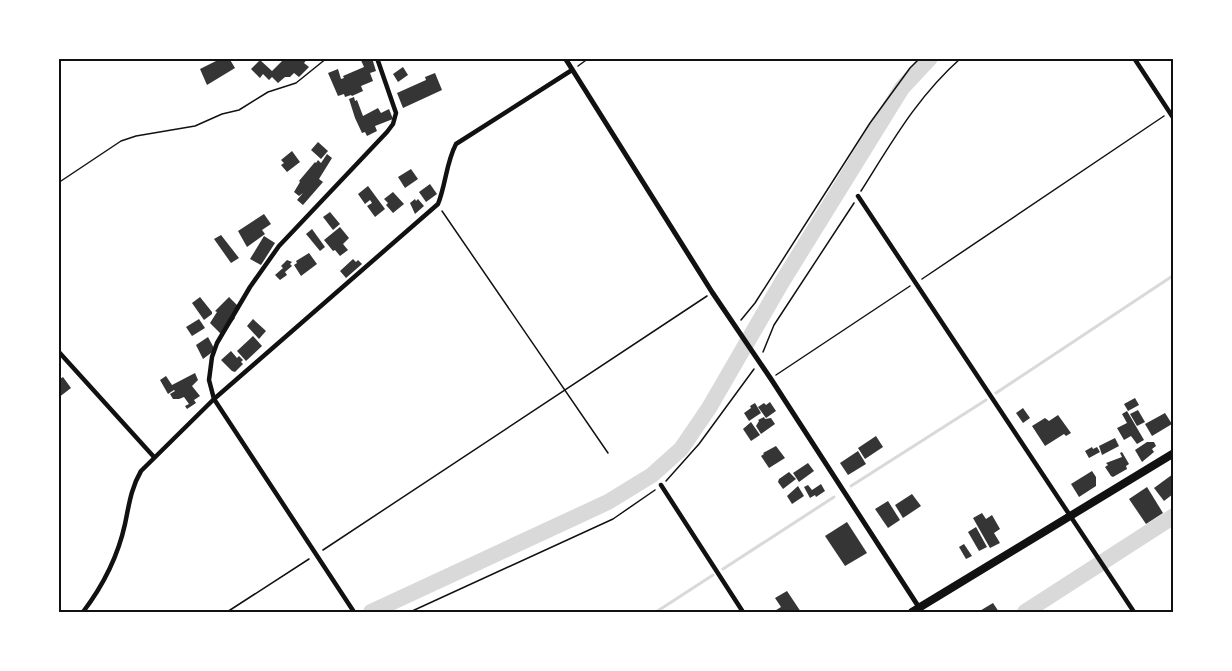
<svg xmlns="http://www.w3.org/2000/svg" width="1232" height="671" font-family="'Golos Text',sans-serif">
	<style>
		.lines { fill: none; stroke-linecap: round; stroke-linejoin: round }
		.stream { stroke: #d9d9d9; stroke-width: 3 }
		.river { stroke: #d9d9d9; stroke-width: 16 }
		.building { fill: #353535 }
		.path { stroke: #111; stroke-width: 1.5 }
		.minor { stroke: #111; stroke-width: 4.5 }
		.tertiary { stroke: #111; stroke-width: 5 }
		.trunk { stroke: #111; stroke-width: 8 }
		.neatline { fill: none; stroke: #111; stroke-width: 2 }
	</style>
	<rect width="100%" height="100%" fill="#fff"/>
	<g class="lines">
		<g class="stream">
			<polyline points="996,393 1174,275"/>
			<polyline points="851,486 986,400"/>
			<polyline points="723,569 834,497"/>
			<polyline points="656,612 713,575"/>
		</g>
		<g class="river">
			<polyline points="371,612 608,502 652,475 681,449 709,408 782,282 902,88 930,58"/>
			<polyline points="1025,612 1174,516"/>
		</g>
	</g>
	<g class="building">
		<polygon points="222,58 229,58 235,68 207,85 200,69"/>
		<polygon points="285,58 308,58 304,63 309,67 299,77 294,73 290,77 285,77 278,83 272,77 269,80 263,74 260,78 251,69 260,60 272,71"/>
		<polygon points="360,58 372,58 376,71 370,73 373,81 361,86 363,91 352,96 351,95 345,97 344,94 338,96 328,73 338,69 341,79 344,78 343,76 364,67"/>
		<polygon points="403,67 408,75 398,82 393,74"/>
		<polygon points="435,73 442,90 403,108 397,93 426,80 425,77"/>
		<polygon points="354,97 355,101 357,100 363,116 378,108 381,113 389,109 393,119 375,126 377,131 367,136 365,132 362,133 355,118 349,99"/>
		<polygon points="318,142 328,151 321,159 311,150"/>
		<polygon points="292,151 300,162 287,172 281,165 284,163 281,160"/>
		<polygon points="327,154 332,158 319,179 323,182 303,205 297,200 303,193 299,196 294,192 300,182 299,181 315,162 316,163 318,160 321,163"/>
		<polygon points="411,169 418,179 405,188 398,177"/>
		<polygon points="430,184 437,194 426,202 419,192"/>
		<polygon points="368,186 385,209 375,217 367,206 372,203 370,200 365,204 358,194"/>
		<polygon points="393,192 404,204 393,213 386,205 388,203 384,199"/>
		<polygon points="415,199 416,201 418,199 424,206 415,214 410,203"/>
		<polygon points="330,212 340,224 333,230 323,217"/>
		<polygon points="264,214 271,224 262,230 265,234 247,247 238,231"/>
		<polygon points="340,227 349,238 343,244 348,250 340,256 335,250 333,251 324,240"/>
		<polygon points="312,229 325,247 320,251 306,234"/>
		<polygon points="221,235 239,258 231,263 214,239"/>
		<polygon points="264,236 275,243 261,265 250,259"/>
		<polygon points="309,253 317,264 301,276 294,265 297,263 296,261"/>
		<polygon points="353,259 356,262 358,260 362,264 346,278 340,271"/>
		<polygon points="287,260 292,262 290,264 292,266 285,272 287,275 280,280 275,275 283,268 281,266"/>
		<polygon points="200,297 212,312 212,314 204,320 192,303"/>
		<polygon points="229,297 240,308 233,316 235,318 222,335 210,323 217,312 215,311"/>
		<polygon points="199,319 205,328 192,336 186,327"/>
		<polygon points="253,319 266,331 259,339 247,326"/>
		<polygon points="253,336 262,346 246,361 237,351"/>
		<polygon points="208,337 215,350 203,359 196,345"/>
		<polygon points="231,351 237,358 239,356 243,360 241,362 243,364 235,372 232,371 221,360"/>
		<polygon points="195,373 198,380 192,386 200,396 194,400 196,403 187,409 185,406 189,404 184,397 179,399 173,399 170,394 175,391 174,390 168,394 160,380 166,376 172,385"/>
		<polygon points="63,377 71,388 58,398 58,380"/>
		<polygon points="1135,398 1139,405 1128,411 1124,404"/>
		<polygon points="770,402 776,411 766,418 758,407 764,403 766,405"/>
		<polygon points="755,403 761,413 749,421 744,413 751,408 750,406"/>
		<polygon points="1023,408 1030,418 1023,423 1016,413"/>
		<polygon points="1138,410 1145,422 1137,426 1130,414"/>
		<polygon points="1127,411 1144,440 1137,444 1131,436 1124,440 1117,428 1127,423 1122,414"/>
		<polygon points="1165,413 1172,424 1152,436 1145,424"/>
		<polygon points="1058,415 1071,433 1066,436 1064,434 1045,446 1032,426 1045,418 1049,421"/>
		<polygon points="764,417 765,419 771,418 775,424 761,434 756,426 759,421 758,420"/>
		<polygon points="751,422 760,435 751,441 743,429"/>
		<polygon points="876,436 883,447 865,459 858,448"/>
		<polygon points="1115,438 1119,446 1102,455 1099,446"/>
		<polygon points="1147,442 1154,442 1156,446 1152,449 1154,452 1142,462 1135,450"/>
		<polygon points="776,446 785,458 769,468 761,456 764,454 763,453"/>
		<polygon points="1092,447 1093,449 1097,447 1100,452 1089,458 1085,451"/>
		<polygon points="858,451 866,464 848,475 840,463"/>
		<polygon points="1122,452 1129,464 1126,466 1127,469 1113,477 1111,476 1105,467 1108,465 1106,463 1122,457 1120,453"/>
		<polygon points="808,463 814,471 799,482 793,473"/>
		<polygon points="1092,471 1096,477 1096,486 1079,497 1071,484"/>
		<polygon points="789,472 796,479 783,489 778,482 779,479"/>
		<polygon points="1173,474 1173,494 1164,501 1154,488"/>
		<polygon points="821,484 825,491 816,497 815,495 810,498 804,487 808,485 812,490"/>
		<polygon points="798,486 804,496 792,504 787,496"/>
		<polygon points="1147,487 1163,513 1146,524 1129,499"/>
		<polygon points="912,494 921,506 903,518 895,505"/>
		<polygon points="888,501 900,520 888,528 875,509"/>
		<polygon points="982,513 986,519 992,515 1000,529 994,533 1000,543 990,548 973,518"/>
		<polygon points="847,522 867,553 845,566 825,536"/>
		<polygon points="976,527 987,547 979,551 968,532"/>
		<polygon points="964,544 972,556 966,559 959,547"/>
		<polygon points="787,591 801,612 773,612 781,607 775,598"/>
		<polygon points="993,603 999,612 978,612"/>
	</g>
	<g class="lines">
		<g class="path">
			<polyline points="578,66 589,58"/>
			<polyline points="58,183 121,141 136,136 195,126 222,114 239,110 268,92 296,83 327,58"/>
			<path d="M861 191C892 142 917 97 961 58"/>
			<polyline points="442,211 608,453"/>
			<polyline points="922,279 1164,116"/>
			<polyline points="741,320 755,303 870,123 910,68 920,58"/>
			<polyline points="763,352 774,325 854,203"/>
			<polyline points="776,375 910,286"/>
			<polyline points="666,481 699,444 754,369"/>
			<polyline points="323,550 707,296"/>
			<polyline points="227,612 309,559"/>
			<polyline points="410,612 613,519 655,490"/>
		</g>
		<g class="minor">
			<polyline points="1134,58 1174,119"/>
			<polyline points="858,196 1134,612"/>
			<polyline points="58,351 154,457"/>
			<polyline points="661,485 743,612"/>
			<path d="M83 612C102 587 118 556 125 524 129 505 131 488 141 471L214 399 438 204C446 184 446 163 456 144L572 70"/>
			<polyline points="354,612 214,399 209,380 212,357 217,343 250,287 279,246 387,132 393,124 396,113 377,58"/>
		</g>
		<polyline class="tertiary" points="565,58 712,292 771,379 922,612"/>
		<polyline class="trunk" points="912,612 1174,453"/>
	</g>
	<rect width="1232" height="671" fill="none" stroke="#ffffff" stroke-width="120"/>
	<rect x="60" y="60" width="1112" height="551" class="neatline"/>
</svg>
